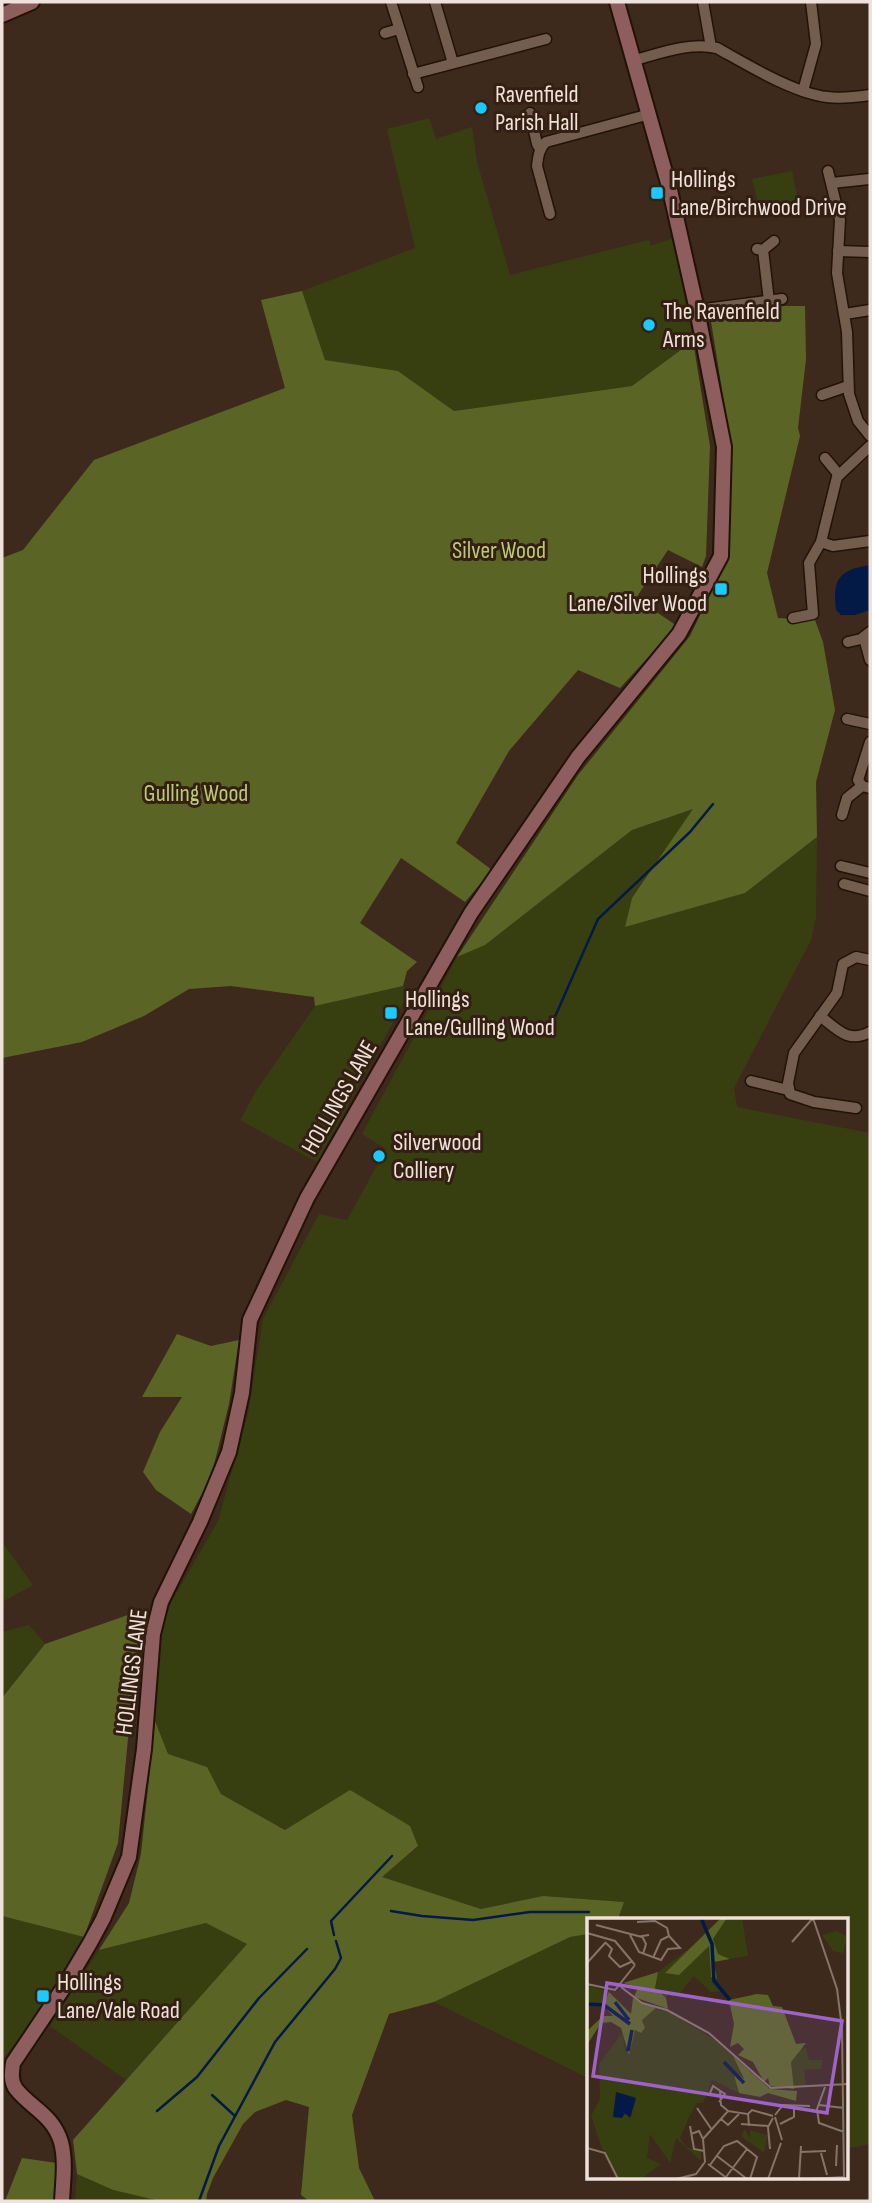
<svg xmlns="http://www.w3.org/2000/svg" width="872" height="2203" font-family="'Sofia Sans Condensed',sans-serif">
	<style>
		.green { fill: #373f11 }
		.forest { fill: #5a6525 }
		.water { fill: #041a46 }
		.lines { fill: none; stroke-linecap: round; stroke-linejoin: round }
		.stream { stroke: #041a46; stroke-width: 2.5 }
		.street-casing { stroke: #231206; stroke-width: 13 }
		.secondary-casing { stroke: #231206; stroke-width: 18 }
		.street { stroke: #735d4f; stroke-width: 10 }
		.secondary { stroke: #8e5e5f; stroke-width: 14 }
		.poi-dot { fill: #1bcafc; stroke: #332013; stroke-width: 2.5 }
		.labels { text-anchor: middle; stroke-width: 6; stroke-linejoin: round; paint-order: stroke }
		.poi-label { font-size: 24px; fill: #efe2da; stroke: #332013; text-anchor: start }
		.park-label { font-size: 24px; fill: #bacb71; stroke: #332013 }
		.street-label { font-size: 24px; fill: #efe2da; stroke: #332013 }
		.inset-river { fill: none; stroke: #041a46; stroke-width: 3.5 }
		.inset-road { fill: none; stroke: #847469; stroke-width: 2 }
		.view { fill: #9e63c7; fill-opacity: 0.15; stroke: #9e63c7; stroke-width: 3.5 }
		.inset-edge { fill: none; stroke: #efe2da; stroke-width: 3.5 }
	</style>
	<rect width="100%" height="100%" fill="#3d2a1d"/>
	<g class="green">
		<polygon points="429,118 436,139 472,127 477,162 510,275 649,240 651,246 673,238 693,341 632,386 454,411 398,371 325,360 302,291 415,248 387,129"/>
		<polygon points="792,171 799,206 761,214 752,179"/>
		<polygon points="695,808 632,898 625,927 745,893 817,837 816,917 811,940 734,1088 737,1107 870,1133 870,2144 846,2149 846,1920 618,1919 623,1902 543,1896 481,1909 381,1877 418,1847 286,1830 221,1794 207,1767 167,1754 155,1721 160,1641 169,1606 218,1521 248,1414 263,1319 319,1214 347,1220 386,1149 362,1134 457,957 485,945 632,830"/>
		<polygon points="403,986 409,993 317,1162 240,1120 258,1088 315,1006"/>
		<polygon points="2,1542 33,1585 2,1602"/>
		<polygon points="29,1625 45,1644 2,1698 2,1632"/>
		<polygon points="2,1916 84,1937 36,2017 2,2060"/>
		<polygon points="207,1923 247,1944 126,2080 50,2026 99,1950"/>
		<polygon points="588,1934 588,2078 434,2002 570,1937"/>
		<polygon points="77,2174 113,2190 160,2201 75,2201"/>
	</g>
	<g class="forest">
		<polygon points="302,291 325,360 398,371 454,411 632,386 693,341 710,446 706,556 702,567 668,550 636,598 677,626 620,688 578,670 509,751 456,843 492,870 465,902 401,858 360,923 417,962 407,971 403,986 315,1006 314,997 231,986 189,989 144,1016 82,1042 2,1058 2,558 23,550 94,460 285,388 261,300"/>
		<polygon points="785,306 805,306 806,359 798,428 800,436 767,573 778,618 815,620 823,642 835,710 816,782 817,837 745,893 625,927 632,898 693,809 632,830 485,945 457,957 578,775 690,636 728,557 731,446 710,315"/>
		<polygon points="177,1334 211,1346 239,1340 229,1404 211,1477 191,1514 156,1490 143,1472 160,1432 182,1397 142,1397"/>
		<polygon points="145,1609 136,1655 118,1843 84,1937 2,1916 2,1698 45,1644"/>
		<polygon points="155,1721 168,1754 207,1767 221,1794 285,1830 350,1790 410,1826 418,1846 382,1877 481,1909 543,1896 624,1902 618,1919 588,1920 588,1934 570,1937 434,2002 389,2014 352,2115 359,2168 375,2201 309,2201 301,2195 309,2107 286,2100 255,2112 243,2124 213,2178 207,2194 206,2201 160,2201 113,2190 77,2174 73,2140 247,1944 206,1923 99,1950 129,1903 141,1854"/>
		<polygon points="22,2158 57,2163 54,2201 5,2201"/>
	</g>
	<path class="water" d="M870 565V610L855 615H841L836 610C832 579 839 570 870 565Z"/>
	<g class="lines">
		<g class="stream">
			<polyline points="554,1019 598,919 690,832 713,804"/>
			<polyline points="391,1911 422,1916 473,1920 530,1912 589,1912"/>
			<polyline points="334,1935 331,1921 392,1856"/>
			<polyline points="212,2095 235,2116"/>
			<polyline points="157,2111 197,2077 259,1998 307,1949"/>
			<polyline points="199,2201 219,2146 275,2042 335,1969 341,1958 336,1941"/>
		</g>
		<g class="street-casing">
			<g id="street">
				<polyline points="391,2 418,87"/>
				<polyline points="435,2 453,63"/>
				<polyline points="703,2 711,47"/>
				<polyline points="385,33 399,29"/>
				<path d="M635 60C661 53 689 42 717 48 746 64 793 93 827 97 841 99 856 97 870 95"/>
				<polyline points="413,74 546,39"/>
				<polyline points="803,91 816,44 811,2"/>
				<polyline points="530,113 537,144 540,149"/>
				<polyline points="828,171 840,220 837,273 847,332 849,394 858,421 870,436"/>
				<polyline points="832,183 869,179"/>
				<path d="M550 214 537 166C538 157 539 148 546 142L650 114"/>
				<polyline points="757,249 763,250 774,241"/>
				<polyline points="763,250 769,301"/>
				<polyline points="838,251 870,252"/>
				<polyline points="697,310 782,299"/>
				<polyline points="845,314 870,310"/>
				<polyline points="822,395 848,386"/>
				<polyline points="825,458 839,475"/>
				<polyline points="821,542 833,546 870,541"/>
				<polyline points="793,618 813,614 809,563 821,542 837,477 870,446"/>
				<polyline points="864,638 870,660"/>
				<polyline points="848,642 861,639 870,632"/>
				<polyline points="847,719 870,724"/>
				<polyline points="870,742 858,780 862,786 870,788"/>
				<polyline points="842,815 847,798 862,786"/>
				<polyline points="841,866 870,873"/>
				<polyline points="844,884 870,891"/>
				<path d="M820 1016C837 1029 848 1044 870 1032"/>
				<polyline points="751,1081 788,1090"/>
				<polyline points="856,1108 814,1102 790,1094 788,1083 794,1053 837,993 843,964 856,957 870,960"/>
			</g>
		</g>
		<g class="secondary-casing">
			<g id="secondary">
				<polyline points="2,15 32,2"/>
				<path d="M62 2201C63 2182 66 2160 61 2142 53 2115 31 2108 16 2089 10 2081 12 2071 13 2063L64 1987 90 1943 103 1919 129 1857 144 1749 153 1634 161 1602 200 1522 229 1452 242 1393 250 1320 307 1198 471 913 578 757 679 634 721 556 724 447 697 310 670 190 617 2"/>
			</g>
		</g>
		<use href="#street" class="street"/>
		<use href="#secondary" class="secondary"/>
	</g>
	<g class="poi-dot">
		<circle cx="481" cy="108" r="7"/>
		<rect x="650" y="186" width="14" height="14" rx="3.5"/>
		<circle cx="649" cy="325" r="7"/>
		<rect x="714" y="582" width="14" height="14" rx="3.5"/>
		<rect x="384" y="1006" width="14" height="14" rx="3.5"/>
		<circle cx="379" cy="1156" r="7"/>
		<rect x="36" y="1989" width="14" height="14" rx="3.5"/>
	</g>
	<g class="labels">
		<g class="poi-label">
			<text x="495" y="102">Ravenfield<tspan x="495" dy="28">Parish Hall</tspan></text>
			<text x="671" y="187">Hollings<tspan x="671" dy="28">Lane/Birchwood Drive</tspan></text>
			<text x="663" y="319">The Ravenfield<tspan x="663" dy="28">Arms</tspan></text>
			<text x="707" y="583" text-anchor="end">Hollings<tspan x="707" dy="28">Lane/Silver Wood</tspan></text>
			<text x="405" y="1007">Hollings<tspan x="405" dy="28">Lane/Gulling Wood</tspan></text>
			<text x="393" y="1150">Silverwood<tspan x="393" dy="28">Colliery</tspan></text>
			<text x="57" y="1990">Hollings<tspan x="57" dy="28">Lane/Vale Road</tspan></text>
		</g>
		<g class="park-label">
			<text x="499" y="558">Silver Wood</text>
			<text x="196" y="801">Gulling Wood</text>
		</g>
		<g class="street-label">
			<text transform="translate(339 1097) rotate(-60)" y="8">HOLLINGS LANE</text>
			<text transform="translate(131 1672) rotate(-83)" y="8">HOLLINGS LANE</text>
		</g>
	</g>
	<g transform="translate(587 1918)">
		<rect width="261" height="261" fill="#3d2a1d"/>
		<path d="M140 0H155L161 38 143 41 131 36 126 21ZM250 13 261 19 256 35 246 33 235 17ZM108 26 79 54 92 57 122 27 124 59 136 73 124 74 107 58 91 77 86 79 81 74 79 80 68 70 71 54ZM0 67 22 74 16 87H0ZM65 91 78 92 128 122 146 138 157 163 149 155 152 175 125 162 116 185H110L102 199 93 220 99 229 114 233V243L89 220 83 245 63 216 60 240 74 246 54 261H32L15 230 4 198 13 181 12 146 35 115 39 135 49 111 54 115 58 110 55 102ZM32 175 48 179 45 198 26 196ZM219 130 222 142H235V146L234 151 217 152 219 168 207 171 204 144 211 131ZM158 211 163 221V212L181 217 177 235 154 218Z" fill="#373f11" fill-rule="evenodd"/>
		<path d="M134 0H140L126 21 131 36 143 41 127 44 130 61 124 59 122 28 92 57 78 55ZM71 54 68 70 79 80 81 91 47 79 51 69 36 65ZM22 74 44 96 46 80 69 90 55 102 58 110 54 115 48 112 42 137 34 110 24 104 14 105 0 127V113L16 98H26L16 87ZM170 76 181 77 186 88 195 89 209 126 219 125 204 144 207 171 183 168 181 160 177 164 166 144 151 137 157 131 151 125 143 129 147 106 142 82ZM146 138 183 171 210 173 209 183 181 175 173 179 152 175 146 153 157 161Z" fill="#5a6525"/>
		<path d="M29 174 49 180 43 200 38 195 35 200 26 199Z" fill="#041a46"/>
		<path class="inset-river" d="M114 0 125 26 127 63 143 82M28 84 42 102M0 86 17 87 43 106M41 133 45 112M137 144 157 165"/>
		<path class="inset-road" d="M226 0 250 71 255 110 257 261M50 4 68 3 80 10 82 18M9 7 55 19M0 15 28 23 48 47M43 17 52 34 74 42 81 31 93 30 82 18M205 24 226 0M19 25 25 31 22 38 33 49 46 43M56 36 59 26 55 18 62 17M66 40 74 22 82 18M0 45 19 24M0 66 28 72 48 47M34 69 55 85 80 92 122 115 184 170 261 166M238 169 230 191 232 205 257 214M133 173 134 187 141 193M123 175 126 168 138 176 132 184M232 187 257 190M110 190 125 212M161 196 165 192 186 198M188 197 196 187 223 188M188 199 195 222M134 201 141 207 152 196M154 206 181 208M193 206 207 199V187M103 208 107 231 117 233M104 216 112 213 116 221 118 244M116 221 141 193 161 196 162 208M0 230 18 235 31 261M183 231 181 209 186 200M213 234 239 233M234 235 240 257M130 238 160 261M121 246 141 261M123 247 137 228 150 223 170 239 163 261M249 248 250 227M139 259 160 231M89 261 109 256 118 244M181 261 194 225M212 261 214 228M223 261 257 259"/>
		<path class="view" d="M20 65 255 103 240 195 6 158Z"/>
		<rect width="261" height="261" class="inset-edge"/>
	</g>
	<rect width="872" height="2203" fill="none" stroke="#efe2da" stroke-width="7"/>
</svg>
